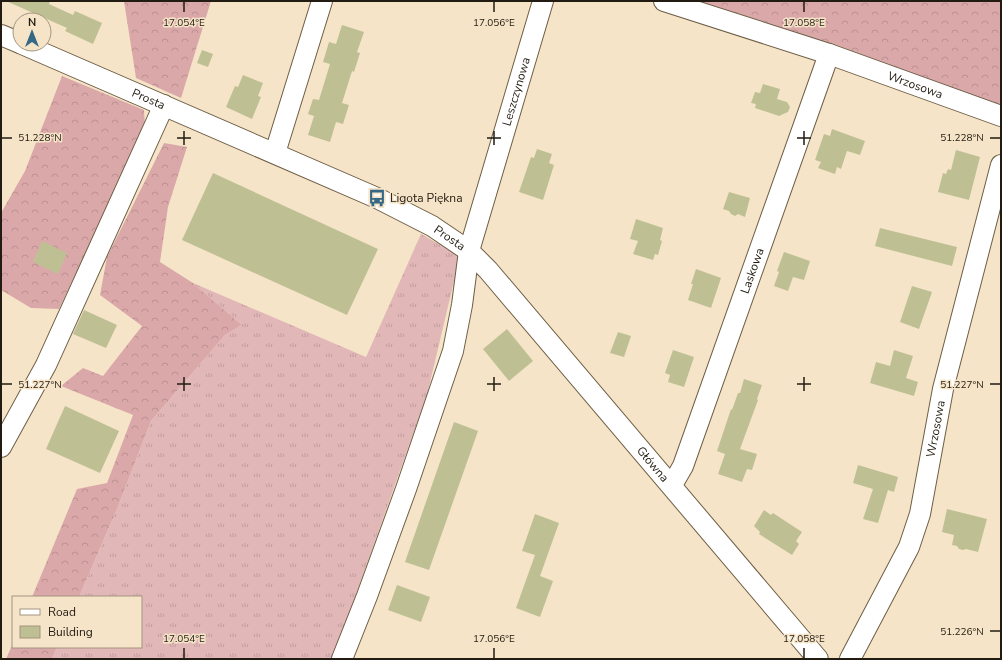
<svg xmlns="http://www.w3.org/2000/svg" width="1002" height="660" font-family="'Nunito Sans',sans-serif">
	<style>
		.grass { fill: url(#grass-tufts) }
		.forest { fill: url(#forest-crowns) }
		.building { fill: #bec094 }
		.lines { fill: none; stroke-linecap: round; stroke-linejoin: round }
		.minor-casing { stroke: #6d5e45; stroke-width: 22 }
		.minor { stroke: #fff; stroke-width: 20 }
		.ticks { fill: none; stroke: #211b11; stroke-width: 1.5 }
		.labels { text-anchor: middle; stroke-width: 3; stroke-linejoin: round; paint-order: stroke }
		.street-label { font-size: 12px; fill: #211b11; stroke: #f6e4c8 }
		.poi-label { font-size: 12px; fill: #211b11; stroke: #f6e4c8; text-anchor: start }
		.ticks-label { font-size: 10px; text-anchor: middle; fill: #211b11; stroke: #f6e4c8; stroke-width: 3; stroke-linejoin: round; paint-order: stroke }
	</style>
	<defs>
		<pattern id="grass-tufts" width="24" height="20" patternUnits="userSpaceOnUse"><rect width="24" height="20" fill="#e2b7b8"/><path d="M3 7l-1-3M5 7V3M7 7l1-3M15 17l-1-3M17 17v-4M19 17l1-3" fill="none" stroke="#c29d9d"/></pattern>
		<pattern id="forest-crowns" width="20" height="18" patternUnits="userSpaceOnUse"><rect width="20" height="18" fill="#dba8aa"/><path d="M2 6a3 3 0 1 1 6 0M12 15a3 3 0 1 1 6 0" fill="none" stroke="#bc9091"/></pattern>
	</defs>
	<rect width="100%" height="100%" fill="#f6e4c8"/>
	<polygon class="grass" points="421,234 460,256 427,395 333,659 52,659 57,647 141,647 141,597 79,597 117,509 151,421 225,335 242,325 193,283 366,357"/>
	<g class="forest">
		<polygon points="124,1 211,1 181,98 136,78"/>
		<polygon points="675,1 1001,1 1001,105"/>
		<polygon points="62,76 144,110 145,128 59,309 31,308 1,290 1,213 25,171"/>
		<polygon points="164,143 187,147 168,207 160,262 193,283 242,325 225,335 151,421 117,509 79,597 32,597 77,489 107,483 133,415 61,386 83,368 103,376 142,326 100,295 107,257"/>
		<polygon points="13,643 13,647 57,647 52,659 6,659"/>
	</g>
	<g class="building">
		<polygon points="6,1 50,1 49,4 73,15 75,11 102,23 93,44 65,31 67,28"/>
		<polygon points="342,25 364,32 357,52 360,53 354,72 352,71 342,103 349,105 343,124 336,122 330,142 308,135 314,116 308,114 313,99 319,100 330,64 323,62 329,42 336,44"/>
		<polygon points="202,50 213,54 208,67 197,63"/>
		<polygon points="243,75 263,83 258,96 261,97 252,119 226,107 235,86 238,87"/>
		<polygon points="763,84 780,89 777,99 787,102 790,107 788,112 779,116 755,108 756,104 751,103 755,92 760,93"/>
		<polygon points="832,129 865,141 860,155 847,151 841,169 837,167 835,174 818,168 821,162 815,160 824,134 830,136"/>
		<polygon points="537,149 552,154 549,163 554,165 543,200 519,192 531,157 534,158"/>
		<polygon points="956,150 980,157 969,200 938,192 943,173 946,174 948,169 951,170"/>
		<polygon points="213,173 378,249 347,315 182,240"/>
		<polygon points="729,192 750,198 745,217 738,214 735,216 731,214 729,211 723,209"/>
		<polygon points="636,219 663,228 660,240 662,241 658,255 655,254 653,260 633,254 638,241 630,239"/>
		<polygon points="880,228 957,247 952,266 875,246"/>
		<polygon points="42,241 67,253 58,274 33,262"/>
		<polygon points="784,252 810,261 804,280 793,277 788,291 774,286 779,272 777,271"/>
		<polygon points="696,269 721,278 711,308 688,300 693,284 691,284"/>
		<polygon points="912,286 932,292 919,329 900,322"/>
		<polygon points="84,310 117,325 106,348 73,334"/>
		<polygon points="507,329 533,361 509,381 483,349"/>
		<polygon points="618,332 631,336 624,357 610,353"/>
		<polygon points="673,350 694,357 684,387 668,382 670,375 665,373"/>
		<polygon points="894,350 913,356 906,378 918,382 914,396 870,383 876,362 890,366"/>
		<polygon points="744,379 762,385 757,399 758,400 740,449 757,454 752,470 747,469 742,482 718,474 725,454 717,451 731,409 732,410 738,393 740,393"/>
		<polygon points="65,406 119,431 100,473 46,449"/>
		<polygon points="454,422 478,431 429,570 405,562"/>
		<polygon points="858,465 898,477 894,492 888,490 878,523 863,519 873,489 853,483"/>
		<polygon points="947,509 987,519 978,552 966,549 963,550 959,549 957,546 952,545 954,535 942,532"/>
		<polygon points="764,510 771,515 773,513 802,532 796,541 799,544 792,555 759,534 760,532 754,526"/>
		<polygon points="535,514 559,523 540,576 553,581 540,617 516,608 535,555 522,551"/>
		<polygon points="397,585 430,597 421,622 388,610"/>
	</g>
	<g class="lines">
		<g class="minor-casing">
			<g id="minor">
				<path id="s1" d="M664 1 829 54 1001 116"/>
				<polyline points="1,35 20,43"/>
				<path id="s2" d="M22 44 377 198 432 226 469 251 488 270 818 659"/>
				<polyline points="275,153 322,1"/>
				<polyline points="1,447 46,365 164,105"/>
				<path id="s3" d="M672 485 683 466 829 54"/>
				<path id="s4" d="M342 659 367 596 406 489 453 351 462 305 469 251 543 1"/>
				<path id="s5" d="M850 659 909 547 920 514 943 389 1001 165"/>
			</g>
		</g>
		<use href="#minor" class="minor"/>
	</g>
	<path class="ticks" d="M184 2V12M494 2V12M804 2V12M184 131V145M494 131V145M804 131V145M2 138H12M177 138H191M487 138H501M797 138H811M990 138H1000M184 377V391M494 377V391M804 377V391M2 384H12M177 384H191M487 384H501M797 384H811M990 384H1000M990 631H1000M184 648V658M494 648V658M804 648V658"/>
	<defs>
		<g id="bus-bare" transform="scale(1.38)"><path d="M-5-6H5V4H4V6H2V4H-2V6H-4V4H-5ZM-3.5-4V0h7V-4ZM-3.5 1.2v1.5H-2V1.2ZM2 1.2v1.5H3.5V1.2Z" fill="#346885" stroke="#f6e4c8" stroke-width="2.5" paint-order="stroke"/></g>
	</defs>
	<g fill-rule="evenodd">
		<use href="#bus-bare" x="377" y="198"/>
	</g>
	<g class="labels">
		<g class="street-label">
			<text dy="4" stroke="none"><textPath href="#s1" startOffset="265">Wrzosowa</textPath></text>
			<text dy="4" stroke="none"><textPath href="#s4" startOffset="595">Leszczynowa</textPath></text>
			<text dy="4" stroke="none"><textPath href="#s2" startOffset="138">Prosta</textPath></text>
			<text dy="4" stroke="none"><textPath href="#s2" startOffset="470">Prosta</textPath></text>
			<text dy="4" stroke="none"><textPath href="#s3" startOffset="229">Laskowa</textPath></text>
			<text dy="4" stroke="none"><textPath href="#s5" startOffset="248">Wrzosowa</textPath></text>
			<text dy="4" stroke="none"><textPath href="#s2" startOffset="775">Główna</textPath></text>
		</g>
		<g class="poi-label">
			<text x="390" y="202">Ligota Piękna</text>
		</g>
	</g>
	<g class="ticks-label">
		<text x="184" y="26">17.054°E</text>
		<text x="494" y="26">17.056°E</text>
		<text x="804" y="26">17.058°E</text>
		<text x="40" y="141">51.228°N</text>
		<text x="962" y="141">51.228°N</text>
		<text x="40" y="388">51.227°N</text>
		<text x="962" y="388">51.227°N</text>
		<text x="962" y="635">51.226°N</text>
		<text x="184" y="642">17.054°E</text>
		<text x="494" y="642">17.056°E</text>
		<text x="804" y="642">17.058°E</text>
	</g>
	<rect width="1002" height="660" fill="none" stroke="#211b11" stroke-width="4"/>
	<rect x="12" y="596" width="130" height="52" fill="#f6e4c8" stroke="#a1947f"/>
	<rect x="20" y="609" width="20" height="6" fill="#ffffff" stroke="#a1947f"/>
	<text x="48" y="616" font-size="12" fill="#211b11">Road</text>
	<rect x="20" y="626" width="20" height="12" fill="#bec094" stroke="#a1947f"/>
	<text x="48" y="636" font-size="12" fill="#211b11">Building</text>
	<g transform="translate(32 32)"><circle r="19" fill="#f6e4c8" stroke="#a1947f"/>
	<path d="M0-3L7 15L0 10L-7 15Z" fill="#346885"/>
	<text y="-6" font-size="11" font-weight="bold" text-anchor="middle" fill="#211b11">N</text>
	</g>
</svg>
